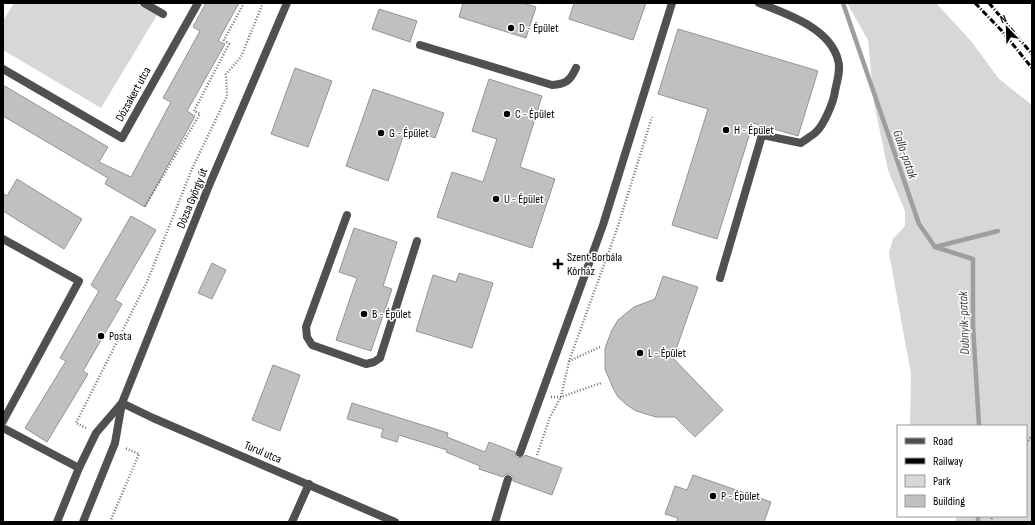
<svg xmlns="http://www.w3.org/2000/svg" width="1035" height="525" font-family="'Sofia Sans Condensed',sans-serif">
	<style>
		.green { fill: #d7d7d7 }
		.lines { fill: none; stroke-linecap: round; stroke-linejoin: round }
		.stream { stroke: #9e9e9e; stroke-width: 4.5 }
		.building { fill: #c0c0c0; stroke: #949494 }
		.path { stroke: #727272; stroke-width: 2.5; stroke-dasharray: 1 2; stroke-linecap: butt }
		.service { stroke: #505050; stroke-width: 8 }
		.minor { stroke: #505050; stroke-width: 8 }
		.tertiary { stroke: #505050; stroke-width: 8 }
		.rail { stroke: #000; stroke-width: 3; stroke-dasharray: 6 2 1 2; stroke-linecap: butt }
		.poi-dot { fill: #000; stroke: #fff; stroke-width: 1.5 }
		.labels { text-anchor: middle; stroke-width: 3; stroke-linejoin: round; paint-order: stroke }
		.poi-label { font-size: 12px; fill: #000; stroke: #fff; text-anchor: start }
		.street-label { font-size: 12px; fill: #000; stroke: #fff }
		.water-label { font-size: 13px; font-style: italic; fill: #3f3f3f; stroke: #fff }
	</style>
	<rect width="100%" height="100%" fill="#fff"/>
	<g class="green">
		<polygon points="14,3 136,3 157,15 101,108 3,50 3,21"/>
		<polygon points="847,3 936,3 971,41 999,79 1032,105 1032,522 956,522 956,516 1026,516 1026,426 910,426 911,374 889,253 893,239 905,226 905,211 888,170 874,103 868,40"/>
	</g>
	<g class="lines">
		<g class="stream">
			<polyline points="843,3 919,224 935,247 998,231"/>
			<polyline points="935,247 973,259 973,326 979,426"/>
			<polyline points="978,522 978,516"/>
		</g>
	</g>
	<g class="building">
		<polygon points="206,3 239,3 218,41 225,44 187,111 195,116 145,207 105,184 108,178 3,116 3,85 108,147 99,162 131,177 171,102 163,98 200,31 193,27"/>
		<polygon points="463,3 523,3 536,7 526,38 459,17"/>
		<polygon points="574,3 646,3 633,40 569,19"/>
		<polygon points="379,9 417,21 410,42 372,29"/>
		<polygon points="678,29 818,71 798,136 753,123 717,239 672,225 708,109 658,94"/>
		<polygon points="295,68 332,81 308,147 271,134"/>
		<polygon points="489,79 542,96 520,167 555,179 532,248 437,217 452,172 483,182 497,139 472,131"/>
		<polygon points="373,89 444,113 435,138 406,128 388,181 346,166"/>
		<polygon points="17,179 82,219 64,249 3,211 3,193 7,196"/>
		<polygon points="131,216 156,230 115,300 122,304 83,371 88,374 47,442 25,428 66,361 60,358 99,291 91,285"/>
		<polygon points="354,228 397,242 383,286 392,289 371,351 336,340 357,278 339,272"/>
		<polygon points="212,263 226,270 212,299 198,293"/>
		<polygon points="459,273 493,283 472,348 416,331 433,275 456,282"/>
		<polygon points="663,276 698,287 673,358 723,410 695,437 675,417 656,417 636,411 627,405 618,397 613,388 605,369 605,348 612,330 618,320 634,307 655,299"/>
		<polygon points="273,365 300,375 280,431 252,420"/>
		<polygon points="352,403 448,433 447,437 485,452 489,442 515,452 516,456 518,458 523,457 525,455 562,468 552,495 513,481 513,477 510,474 506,474 503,477 479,469 480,466 446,452 447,450 399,435 397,442 381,437 383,429 347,419"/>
		<polygon points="693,475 771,502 764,522 676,522 678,518 665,514 675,486 687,490"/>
	</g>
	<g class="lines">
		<g class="path">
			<polyline points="145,206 200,114 194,111 229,44 224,40 244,3"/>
			<polyline points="569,361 600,347"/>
			<polyline points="551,397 561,397 601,383"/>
			<polyline points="86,428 76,423 147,282 192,169 227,96 226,74 241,57 263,3"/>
			<polyline points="1026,443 1032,436"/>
			<polyline points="537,455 550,417 561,397 569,361 617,229 652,117"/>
			<polyline points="110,522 139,454 125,448"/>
			<polyline points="991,522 992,516"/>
		</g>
		<g class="service">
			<polyline points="144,3 163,14"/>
			<path d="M420 45 552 85C566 84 570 81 576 68"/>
			<polyline points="347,215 306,327 307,337 312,345 366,364 374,362 380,358 417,241"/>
			<path d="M720 278 762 135 801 143C806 139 812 136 816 132 824 125 834 101 835 91 837 82 841 69 838 60 830 28 787 14 759 3"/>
			<polyline points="520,453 603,225 672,3"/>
			<polyline points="495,522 508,479"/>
		</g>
		<g class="minor">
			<polyline points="3,69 122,138 198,3"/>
			<polyline points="3,239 79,281 3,421"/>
			<polyline points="122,403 153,418 395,522"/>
			<polyline points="3,428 79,468"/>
			<polyline points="292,522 309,484"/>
		</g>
		<g class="tertiary">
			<polyline points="57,522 79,468 96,433 121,404"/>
			<polyline points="83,522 115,443 122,403 208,188 287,3"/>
		</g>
		<g class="rail">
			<polyline points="975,3 1002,31 1032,68"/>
			<polyline points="989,3 1032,54"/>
		</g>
	</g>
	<g class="poi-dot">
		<circle cx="511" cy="28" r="4"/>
		<circle cx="507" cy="114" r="4"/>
		<circle cx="726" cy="130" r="4"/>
		<circle cx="381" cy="133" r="4"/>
		<circle cx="496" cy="199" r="4"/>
		<path d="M556 258h4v4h4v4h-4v4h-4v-4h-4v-4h4z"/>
		<circle cx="364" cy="314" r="4"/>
		<circle cx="101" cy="336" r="4"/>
		<circle cx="640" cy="353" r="4"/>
		<circle cx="713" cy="496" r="4"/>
	</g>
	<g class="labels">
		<g class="poi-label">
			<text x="519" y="32">D - Épület</text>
			<text x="515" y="118">C - Épület</text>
			<text x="734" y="134">H - Épület</text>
			<text x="389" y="137">G - Épület</text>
			<text x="504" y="203">U - Épület</text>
			<text x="567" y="261">Szent Borbála<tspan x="567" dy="14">Kórház</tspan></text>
			<text x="372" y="318">B - Épület</text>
			<text x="109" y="340">Posta</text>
			<text x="648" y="357">L - Épület</text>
			<text x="721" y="500">P - Épület</text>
		</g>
		<g class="street-label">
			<text transform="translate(133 94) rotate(-61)" y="4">Dózsakert utca</text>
			<text transform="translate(192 198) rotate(-68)" y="4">Dózsa György út</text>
			<text transform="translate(263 452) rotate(23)" y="4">Turul utca</text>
		</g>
		<g class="water-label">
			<text transform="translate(906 154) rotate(71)" y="5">Galla-patak</text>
			<text transform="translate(963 323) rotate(-92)" y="5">Dubnyik-patak</text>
		</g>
	</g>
	<rect width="1035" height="525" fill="none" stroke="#000000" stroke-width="8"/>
	<rect x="897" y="425" width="130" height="92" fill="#ffffff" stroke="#999999"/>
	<rect x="905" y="438" width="20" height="6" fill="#505050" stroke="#999999"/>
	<text x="933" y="445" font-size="12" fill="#000000">Road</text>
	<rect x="905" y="458" width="20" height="6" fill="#000000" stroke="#999999"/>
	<text x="933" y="465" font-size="12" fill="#000000">Railway</text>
	<rect x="905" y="475" width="20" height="12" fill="#d7d7d7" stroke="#999999"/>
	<text x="933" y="485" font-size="12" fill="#000000">Park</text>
	<rect x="905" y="495" width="20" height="12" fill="#c0c0c0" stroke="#999999"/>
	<text x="933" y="505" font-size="12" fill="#000000">Building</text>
	<g transform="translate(1007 28) rotate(337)" stroke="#ffffff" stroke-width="3" paint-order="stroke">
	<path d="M0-3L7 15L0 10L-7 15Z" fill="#000000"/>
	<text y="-6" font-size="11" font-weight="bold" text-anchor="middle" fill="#000000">N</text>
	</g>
</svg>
